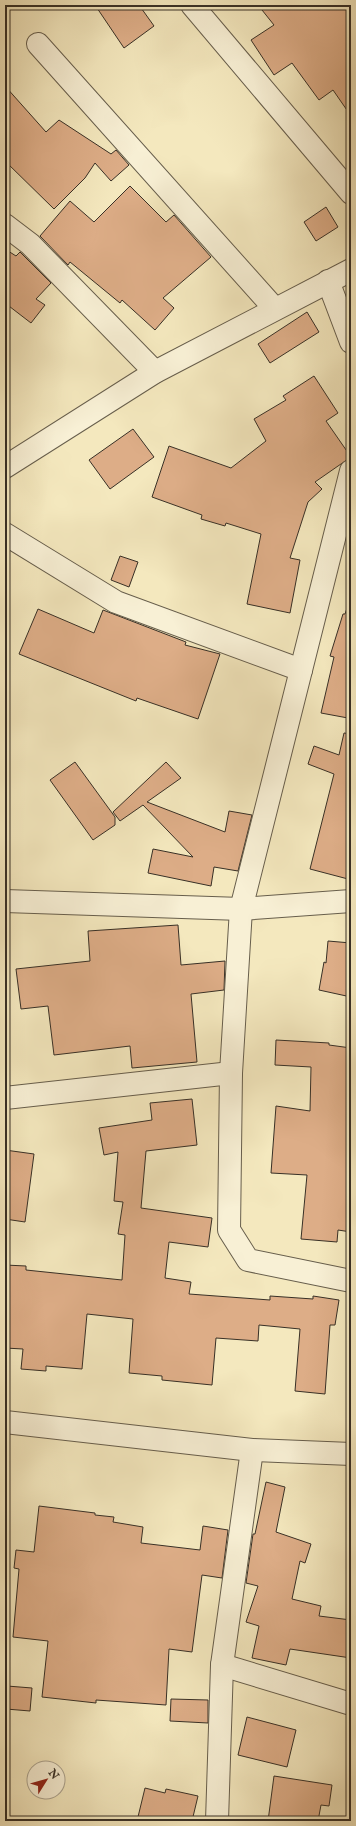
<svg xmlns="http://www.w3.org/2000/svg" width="356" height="1826" font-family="'IM FELL English',serif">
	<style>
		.building { fill: #ddad87; stroke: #383026 }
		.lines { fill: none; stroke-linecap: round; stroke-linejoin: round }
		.minor-casing { stroke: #675e4c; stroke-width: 24 }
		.minor { stroke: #f8f0d5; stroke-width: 22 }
	</style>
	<rect width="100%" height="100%" fill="#f4e8be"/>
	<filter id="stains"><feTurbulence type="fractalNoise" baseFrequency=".005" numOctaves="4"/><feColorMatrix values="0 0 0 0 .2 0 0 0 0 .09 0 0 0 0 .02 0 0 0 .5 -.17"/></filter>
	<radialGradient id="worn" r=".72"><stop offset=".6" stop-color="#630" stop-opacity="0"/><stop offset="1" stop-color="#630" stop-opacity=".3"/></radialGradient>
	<g class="building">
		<polygon points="95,5 139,5 154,26 124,48"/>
		<polygon points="258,5 351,5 351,116 333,90 319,100 292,63 274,75 251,40 274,25"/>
		<polygon points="5,86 46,132 59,120 111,154 116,150 129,165 111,181 95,163 85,178 54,209 5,161"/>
		<polygon points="130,186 166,222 174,215 211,257 163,298 174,308 155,330 122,300 120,303 70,262 68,265 40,236 70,201 94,222"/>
		<polygon points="326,207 338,227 316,241 304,222"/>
		<polygon points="5,249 16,256 20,252 51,283 36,299 45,305 31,323 5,303"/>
		<polygon points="307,312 319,332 270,363 258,344"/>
		<polygon points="314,376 338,413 326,421 351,457 315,482 322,489 308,502 290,558 300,560 290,613 247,604 261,534 226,523 225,526 201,519 202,515 152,497 169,446 231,468 266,441 254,419 286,400 283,396"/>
		<polygon points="133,429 154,457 110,489 89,460"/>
		<polygon points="120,556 138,562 129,587 111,580"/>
		<polygon points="348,605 351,605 351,703 348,718 321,713 334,657 330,656 343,614 345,614"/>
		<polygon points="38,609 94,633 103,610 186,642 185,645 220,654 198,719 137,698 136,701 19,654"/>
		<polygon points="344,733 351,734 351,867 348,879 310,869 334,774 308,764 314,746 339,755"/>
		<polygon points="75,762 115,817 115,825 93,840 50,780"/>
		<polygon points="166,762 181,778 147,802 225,832 229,811 252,815 238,871 214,867 211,886 148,873 153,849 193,857 143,805 120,821 113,812"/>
		<polygon points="178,925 181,965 225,961 224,990 191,994 197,1062 132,1068 130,1046 54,1055 48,1006 21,1009 16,969 90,961 88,931"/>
		<polygon points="328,941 351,943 351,997 319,990 324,962 326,963"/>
		<polygon points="276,1040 329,1043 329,1045 351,1048 351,1232 338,1230 337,1242 301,1239 307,1175 271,1173 276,1106 310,1111 311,1067 275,1065"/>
		<polygon points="192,1099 197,1145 146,1151 141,1208 212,1218 208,1247 169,1242 165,1278 191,1282 189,1294 270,1300 270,1296 313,1299 313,1296 339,1300 335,1325 330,1325 325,1394 295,1391 300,1329 259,1325 258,1341 216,1338 212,1385 162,1380 162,1376 129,1373 133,1319 87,1314 82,1369 46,1366 46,1371 21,1369 23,1349 5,1348 5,1265 26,1266 26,1270 122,1280 125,1235 118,1234 123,1202 114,1201 118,1152 104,1155 99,1128 152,1120 150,1103"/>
		<polygon points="5,1150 34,1154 25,1222 5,1219"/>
		<polygon points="266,1482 285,1487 276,1532 311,1544 305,1563 300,1561 292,1599 321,1606 319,1616 351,1620 351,1658 290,1649 286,1665 252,1658 259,1626 246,1622 258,1586 246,1583 253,1534 255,1534"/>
		<polygon points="39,1506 95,1513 95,1515 114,1517 113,1522 143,1527 141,1543 200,1550 203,1526 228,1530 222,1578 202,1575 192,1652 169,1649 166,1705 96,1700 96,1703 42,1697 48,1641 13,1637 19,1569 14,1568 16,1550 34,1552"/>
		<polygon points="7,1686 32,1688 30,1711 6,1709"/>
		<polygon points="171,1699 208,1700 208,1723 170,1721"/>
		<polygon points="247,1717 296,1730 287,1767 238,1755"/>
		<polygon points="274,1776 332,1785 329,1806 321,1805 318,1821 268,1821"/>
		<polygon points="145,1788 165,1793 166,1789 198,1796 192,1821 137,1821"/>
	</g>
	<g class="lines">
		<g class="minor-casing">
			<g id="minor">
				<polyline points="192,5 351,193"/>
				<polyline points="38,44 275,309"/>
				<polyline points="5,225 30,244 155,372"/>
				<polyline points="328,281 351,342"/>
				<polyline points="5,467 155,372 351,270"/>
				<polyline points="351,471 241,909 231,1073 229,1230 248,1260 351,1281"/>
				<polyline points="5,534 116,602 301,670"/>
				<polyline points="5,901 241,909 351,901"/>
				<polyline points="5,1098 231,1073"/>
				<polyline points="5,1422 252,1450 351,1454"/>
				<polyline points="222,1665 351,1704"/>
				<polyline points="217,1821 222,1665 252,1450"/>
			</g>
		</g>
		<use href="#minor" class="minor"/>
	</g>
	<rect width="356" height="1826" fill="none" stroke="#f4e8be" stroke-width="20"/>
	<rect x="6" y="6" width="344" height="1814" fill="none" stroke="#383026" stroke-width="2"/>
	<rect x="10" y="10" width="336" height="1806" fill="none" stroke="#383026"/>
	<g transform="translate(46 1780) rotate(53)"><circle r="19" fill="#f8f0d5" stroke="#aba38f"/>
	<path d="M0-3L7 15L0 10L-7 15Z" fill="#8f2418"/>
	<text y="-6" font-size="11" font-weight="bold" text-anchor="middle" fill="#383026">N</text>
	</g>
	<rect width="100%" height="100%" filter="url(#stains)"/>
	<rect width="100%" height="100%" fill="url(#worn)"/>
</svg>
